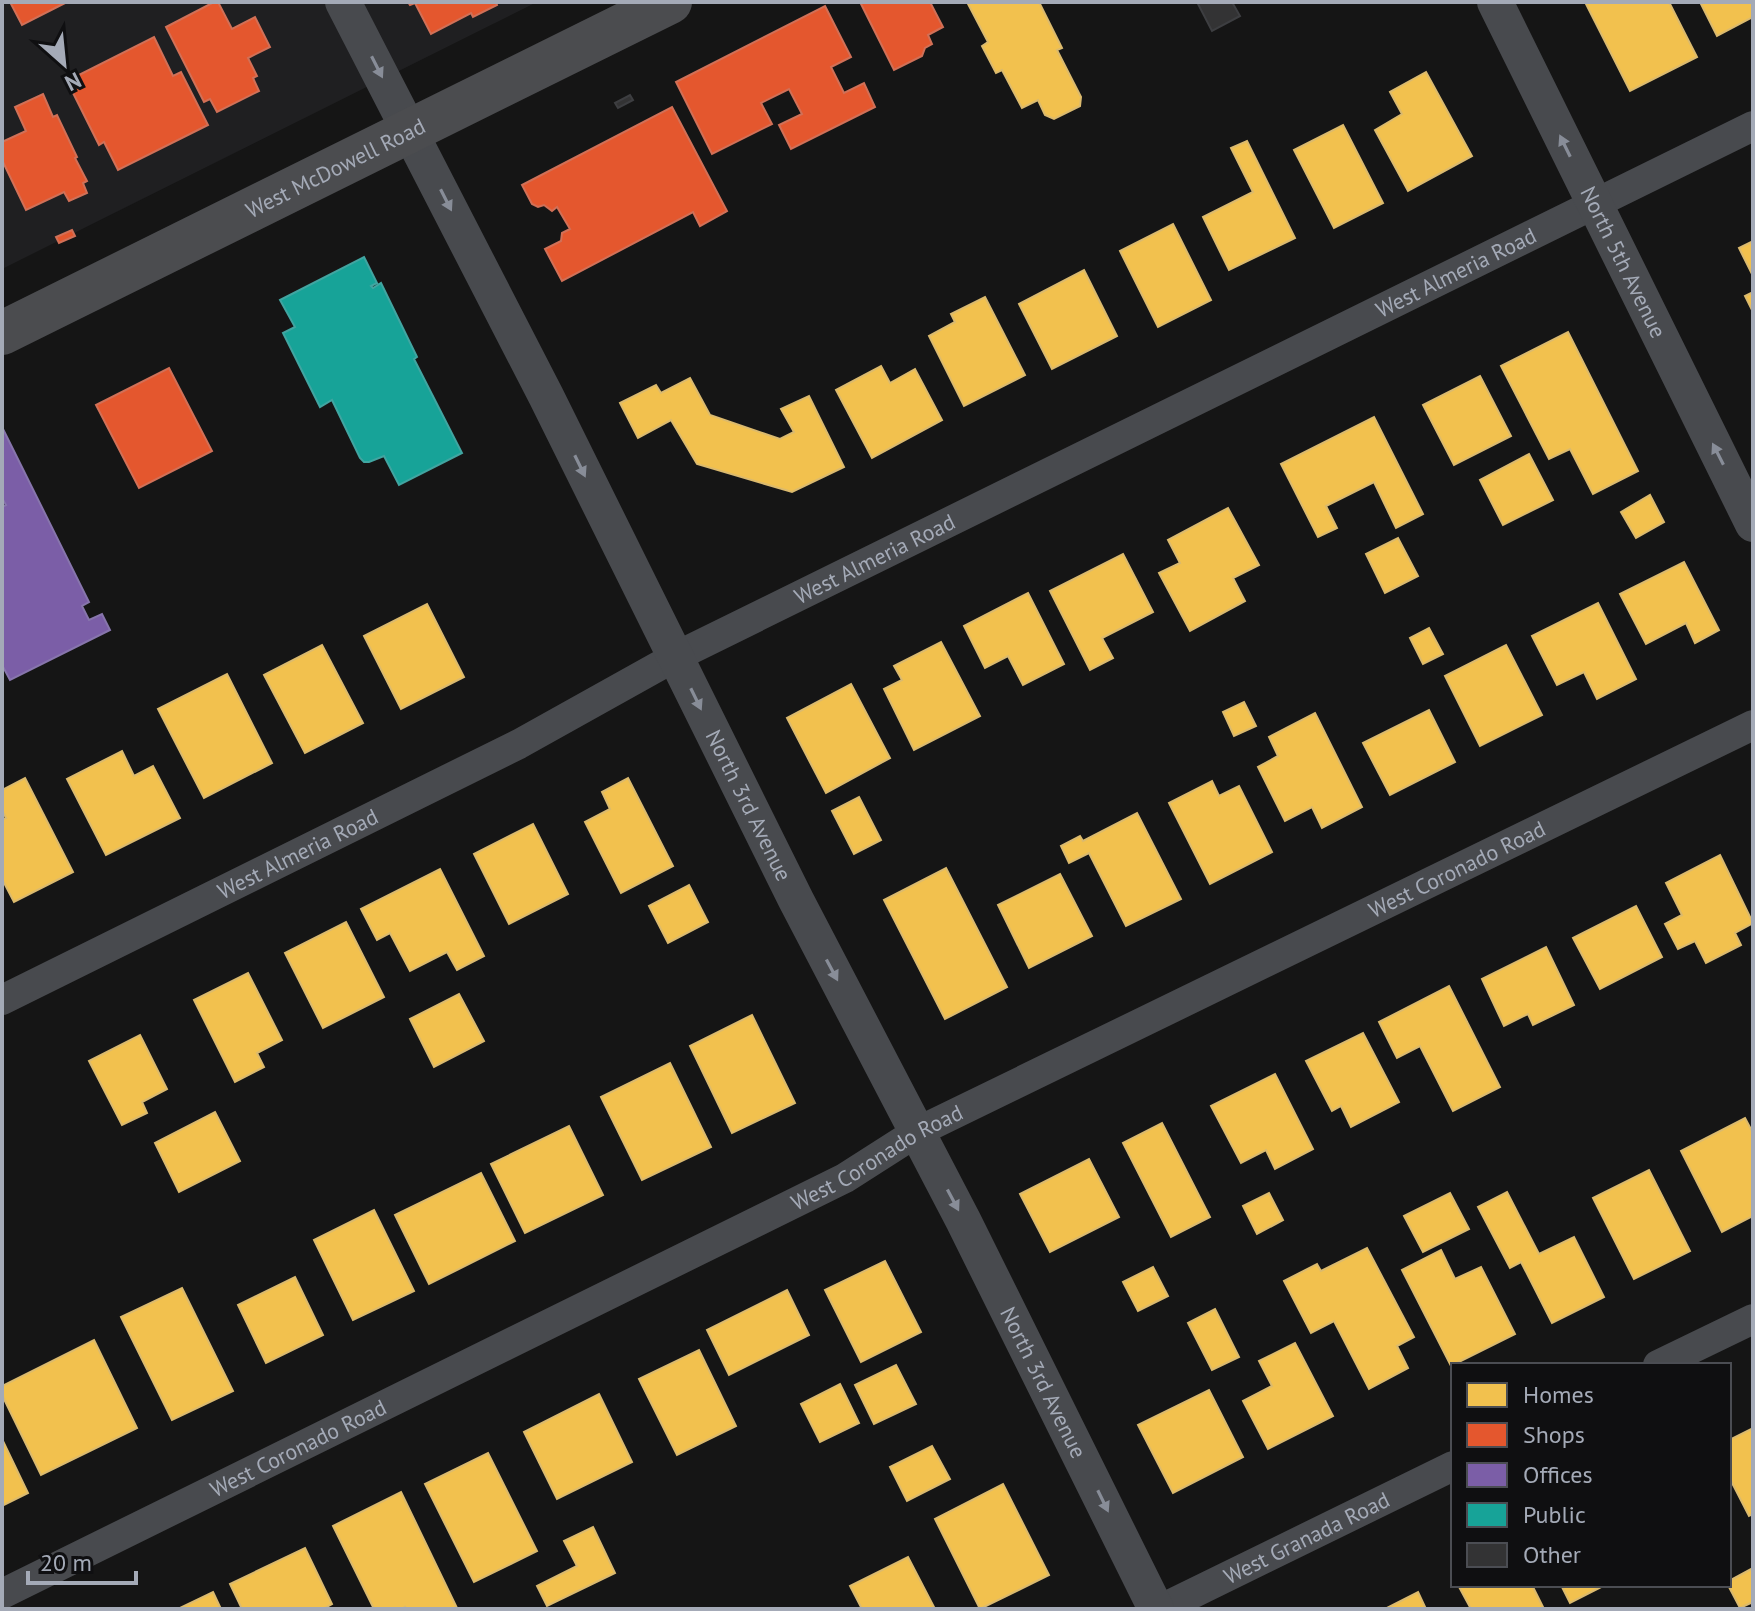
<svg xmlns="http://www.w3.org/2000/svg" width="1755" height="1611" font-family="'PT Sans',sans-serif">
	<style>
		.built { fill: #1f1f21 }
		.homes { fill: #f2c14e; stroke: #dbba6e; stroke-width: 2 }
		.shops { fill: #e4572e; stroke: #d17057; stroke-width: 2 }
		.offices { fill: #7b5ea7; stroke: #8775ac; stroke-width: 2 }
		.public { fill: #17a398; stroke: #41a5a1; stroke-width: 2 }
		.building { fill: #333334; stroke: #3d3e41; stroke-width: 2 }
		.lines { fill: none; stroke-linecap: round; stroke-linejoin: round }
		.minor { stroke: #484a4e; stroke-width: 30 }
		.tertiary { stroke: #484a4e; stroke-width: 36 }
		.primary { stroke: #4b4c4f; stroke-width: 44 }
		.oneway { fill: #888d98 }
		.labels { text-anchor: middle; stroke-width: 8; stroke-linejoin: round; paint-order: stroke }
		.street-label { font-size: 22px; fill: #a4aab7; stroke: #0f0f11 }
	</style>
	<rect width="100%" height="100%" fill="#151515"/>
	<polygon class="built" points="2,2 537,2 2,269"/>
	<g class="homes">
		<polygon points="967,2 1039,2 1062,48 1057,50 1081,97 1080,106 1054,119 1045,115 1038,100 1022,108 1002,70 996,73 982,46 988,42"/>
		<polygon points="1585,2 1669,2 1697,57 1630,91"/>
		<polygon points="1700,2 1753,2 1753,17 1717,36"/>
		<polygon points="1426,72 1472,156 1408,191 1375,130 1402,114 1390,92"/>
		<polygon points="1343,125 1383,203 1334,228 1294,150"/>
		<polygon points="1247,141 1295,238 1229,270 1203,217 1253,192 1231,148"/>
		<polygon points="1173,224 1211,300 1158,327 1120,251"/>
		<polygon points="1753,241 1753,276 1739,248"/>
		<polygon points="1084,270 1117,336 1052,369 1019,304"/>
		<polygon points="1753,292 1753,312 1745,296"/>
		<polygon points="985,297 1025,375 964,406 929,336 955,322 951,314"/>
		<polygon points="1568,332 1638,471 1593,494 1570,449 1549,459 1501,366"/>
		<polygon points="881,366 890,383 915,369 942,420 872,458 836,390"/>
		<polygon points="1480,376 1511,436 1454,465 1423,405"/>
		<polygon points="690,378 710,415 780,439 794,432 781,409 809,396 844,467 792,492 697,464 671,420 638,438 620,403 656,385 661,393"/>
		<polygon points="1374,417 1423,514 1396,528 1374,482 1326,506 1337,528 1318,537 1281,464"/>
		<polygon points="1529,454 1553,500 1503,525 1480,480"/>
		<polygon points="1650,495 1664,522 1636,538 1621,512"/>
		<polygon points="1228,508 1259,565 1233,578 1245,601 1190,631 1159,573 1180,563 1168,540"/>
		<polygon points="1398,538 1418,576 1385,593 1366,554"/>
		<polygon points="1123,554 1153,612 1102,638 1113,658 1090,670 1050,591"/>
		<polygon points="1684,562 1719,630 1695,643 1686,623 1646,644 1620,594"/>
		<polygon points="1028,593 1064,664 1023,685 1008,656 985,668 964,626"/>
		<polygon points="1598,603 1636,679 1597,699 1584,672 1557,685 1532,636"/>
		<polygon points="427,604 464,677 401,709 364,636"/>
		<polygon points="1429,628 1443,654 1423,664 1410,638"/>
		<polygon points="941,642 980,716 914,750 884,689 902,680 894,666"/>
		<polygon points="322,645 363,723 305,753 264,675"/>
		<polygon points="1506,645 1542,715 1480,746 1445,676"/>
		<polygon points="227,674 272,763 204,798 158,709"/>
		<polygon points="851,684 890,758 826,793 787,718"/>
		<polygon points="1244,702 1256,726 1234,736 1223,712"/>
		<polygon points="1429,710 1455,762 1390,795 1363,743"/>
		<polygon points="1315,713 1362,807 1322,828 1312,807 1285,821 1258,767 1278,756 1269,737"/>
		<polygon points="122,751 134,776 153,766 180,818 106,855 67,779"/>
		<polygon points="25,778 73,872 14,902 2,879 2,820 6,818 2,810 2,790"/>
		<polygon points="628,778 673,866 621,893 585,822 610,809 602,792"/>
		<polygon points="1212,781 1219,796 1239,786 1272,852 1210,884 1169,803"/>
		<polygon points="859,797 881,840 854,854 832,811"/>
		<polygon points="1137,813 1181,899 1126,926 1089,853 1069,863 1061,846 1080,836 1083,841"/>
		<polygon points="533,824 568,894 509,924 474,854"/>
		<polygon points="1720,855 1753,923 1735,933 1741,945 1706,963 1695,941 1678,949 1665,924 1682,915 1666,883"/>
		<polygon points="946,868 1007,987 945,1019 884,900"/>
		<polygon points="440,869 484,956 457,970 447,952 410,971 390,933 377,940 361,909"/>
		<polygon points="1060,874 1092,936 1029,968 998,905"/>
		<polygon points="689,885 708,922 668,943 649,906"/>
		<polygon points="1636,906 1662,957 1600,989 1573,938"/>
		<polygon points="346,922 384,997 323,1028 285,953"/>
		<polygon points="1546,947 1574,1005 1533,1025 1528,1014 1504,1026 1482,979"/>
		<polygon points="248,973 282,1040 257,1053 264,1067 235,1082 194,1000"/>
		<polygon points="1449,986 1500,1087 1453,1111 1420,1046 1397,1058 1379,1022"/>
		<polygon points="459,994 484,1041 434,1067 410,1019"/>
		<polygon points="752,1015 795,1103 732,1133 690,1046"/>
		<polygon points="1363,1033 1399,1102 1351,1127 1341,1106 1332,1111 1306,1061"/>
		<polygon points="140,1035 167,1089 142,1102 147,1113 122,1125 89,1061"/>
		<polygon points="670,1063 711,1147 642,1180 601,1097"/>
		<polygon points="1275,1074 1313,1149 1275,1169 1266,1150 1241,1163 1211,1106"/>
		<polygon points="215,1112 240,1161 179,1192 155,1143"/>
		<polygon points="1745,1118 1753,1133 1753,1216 1722,1232 1681,1151"/>
		<polygon points="1162,1123 1210,1217 1171,1237 1123,1143"/>
		<polygon points="569,1126 603,1195 525,1233 491,1164"/>
		<polygon points="1089,1159 1119,1217 1050,1252 1020,1194"/>
		<polygon points="1649,1170 1690,1251 1634,1279 1593,1198"/>
		<polygon points="481,1173 515,1241 429,1284 395,1215"/>
		<polygon points="1507,1192 1539,1254 1574,1237 1604,1297 1552,1323 1521,1262 1510,1268 1478,1207"/>
		<polygon points="1269,1193 1283,1220 1257,1234 1243,1206"/>
		<polygon points="1450,1193 1469,1229 1423,1252 1404,1216"/>
		<polygon points="374,1210 414,1291 353,1320 314,1240"/>
		<polygon points="1367,1248 1414,1337 1397,1346 1408,1368 1369,1389 1334,1321 1311,1333 1284,1281 1317,1264 1321,1271"/>
		<polygon points="1441,1250 1455,1279 1481,1267 1515,1334 1451,1366 1402,1270"/>
		<polygon points="885,1261 921,1332 861,1362 825,1290"/>
		<polygon points="1153,1267 1168,1296 1138,1311 1123,1282"/>
		<polygon points="295,1277 323,1335 266,1363 238,1305"/>
		<polygon points="182,1288 233,1391 172,1420 121,1317"/>
		<polygon points="787,1290 809,1335 729,1375 707,1330"/>
		<polygon points="1215,1309 1239,1357 1212,1370 1188,1323"/>
		<polygon points="94,1340 137,1428 41,1475 2,1395 2,1386"/>
		<polygon points="1295,1343 1333,1416 1268,1449 1243,1401 1272,1386 1259,1361"/>
		<polygon points="699,1350 736,1426 677,1455 639,1379"/>
		<polygon points="896,1365 916,1404 874,1424 855,1385"/>
		<polygon points="840,1384 859,1423 820,1442 801,1404"/>
		<polygon points="1209,1390 1243,1457 1173,1493 1138,1425"/>
		<polygon points="599,1394 632,1462 557,1499 524,1432"/>
		<polygon points="1753,1428 1753,1514 1749,1516 1729,1477 1729,1440"/>
		<polygon points="2,1439 28,1493 2,1506"/>
		<polygon points="932,1446 950,1479 907,1501 890,1467"/>
		<polygon points="488,1453 537,1551 474,1582 425,1484"/>
		<polygon points="1003,1484 1049,1575 980,1609 935,1519"/>
		<polygon points="401,1492 457,1608 455,1609 406,1609 405,1607 402,1609 374,1609 333,1526"/>
		<polygon points="593,1527 615,1573 547,1606 537,1586 577,1566 564,1541"/>
		<polygon points="305,1548 332,1604 323,1609 242,1609 230,1584"/>
		<polygon points="908,1557 935,1609 862,1609 850,1586"/>
		<polygon points="1753,1568 1753,1602 1740,1608 1728,1585 1729,1581"/>
		<polygon points="1458,1585 1532,1585 1544,1609 1471,1609"/>
		<polygon points="1561,1585 1605,1585 1570,1603"/>
		<polygon points="213,1592 221,1609 178,1609"/>
		<polygon points="1418,1592 1426,1609 1385,1609"/>
	</g>
	<g class="shops">
		<polygon points="10,2 67,2 22,25"/>
		<polygon points="214,2 218,2 232,29 255,17 270,47 248,58 257,76 253,78 259,91 217,112 210,99 204,102 166,27"/>
		<polygon points="408,2 496,2 497,5 473,17 471,13 431,34 415,3 410,5"/>
		<polygon points="860,2 930,2 943,27 928,35 932,44 925,48 922,56 894,70"/>
		<polygon points="825,6 851,57 831,67 844,93 864,83 875,107 791,149 779,125 802,114 789,89 761,103 772,124 712,154 676,82"/>
		<polygon points="154,37 173,76 181,72 208,125 118,170 104,142 99,145 67,81"/>
		<polygon points="43,94 53,117 57,115 77,157 75,158 87,181 83,183 87,193 69,201 64,192 26,210 2,160 2,142 26,131 15,107"/>
		<polygon points="672,107 727,211 700,226 693,212 562,281 545,249 561,241 562,233 570,229 557,207 552,211 544,205 538,207 532,204 522,185"/>
		<polygon points="72,230 75,236 59,243 56,237"/>
		<polygon points="169,368 212,451 139,488 96,405"/>
	</g>
	<polygon class="offices" points="2,427 89,602 82,606 89,620 102,614 110,630 10,680 2,665 2,507 6,505 2,498"/>
	<polygon class="public" points="364,257 377,283 371,286 373,288 381,283 417,357 414,359 462,453 399,485 384,456 369,462 364,462 360,458 332,400 320,407 283,333 295,327 280,300"/>
	<g class="building">
		<polygon points="1197,2 1232,2 1240,16 1212,31"/>
		<polygon points="630,95 633,100 618,108 615,103"/>
	</g>
	<g class="lines">
		<g class="minor">
			<path id="s1" d="M2 1000 519 744 675 657 1753 126"/>
			<polyline points="1658,1365 1753,1319"/>
			<path id="s2" d="M2 1594 845 1178 917 1132 1753 725"/>
			<path id="s3" d="M1161 1609 1453 1466"/>
		</g>
		<g class="tertiary">
			<path id="s4" d="M343 2 546 396 796 900 963 1220 1156 1609"/>
			<path id="s5" d="M1495 2 1753 524"/>
		</g>
		<path class="primary" id="s6" d="M2 333 670 2"/>
	</g>
	<defs><path id="oneway-solid" d="M-6-.8H1V-3.2L6.5 0L1 3.2V.8H-6Z" transform="scale(2)"/></defs>
	<g class="oneway">
		<use href="#oneway-solid" transform="translate(377 67) rotate(63)"/>
		<use href="#oneway-solid" transform="translate(1565 146) rotate(-116)"/>
		<use href="#oneway-solid" transform="translate(446 200) rotate(63)"/>
		<use href="#oneway-solid" transform="translate(1718 454) rotate(-117)"/>
		<use href="#oneway-solid" transform="translate(580 466) rotate(64)"/>
		<use href="#oneway-solid" transform="translate(696 699) rotate(64)"/>
		<use href="#oneway-solid" transform="translate(832 970) rotate(62)"/>
		<use href="#oneway-solid" transform="translate(953 1200) rotate(62)"/>
		<use href="#oneway-solid" transform="translate(1103 1501) rotate(64)"/>
	</g>
	<g class="labels">
		<g class="street-label">
			<text dy="8" stroke="none"><textPath href="#s6" startOffset="372">West McDowell Road</textPath></text>
			<text dy="8" stroke="none"><textPath href="#s5" startOffset="290">North 5th Avenue</textPath></text>
			<text dy="8" stroke="none"><textPath href="#s1" startOffset="1626">West Almeria Road</textPath></text>
			<text dy="8" stroke="none"><textPath href="#s1" startOffset="978">West Almeria Road</textPath></text>
			<text dy="8" stroke="none"><textPath href="#s4" startOffset="900">North 3rd Avenue</textPath></text>
			<text dy="8" stroke="none"><textPath href="#s1" startOffset="330">West Almeria Road</textPath></text>
			<text dy="8" stroke="none"><textPath href="#s2" startOffset="1626">West Coronado Road</textPath></text>
			<text dy="8" stroke="none"><textPath href="#s2" startOffset="978">West Coronado Road</textPath></text>
			<text dy="8" stroke="none"><textPath href="#s4" startOffset="1548">North 3rd Avenue</textPath></text>
			<text dy="8" stroke="none"><textPath href="#s2" startOffset="330">West Coronado Road</textPath></text>
			<text dy="8" stroke="none"><textPath href="#s3" startOffset="162">West Granada Road</textPath></text>
		</g>
	</g>
	<rect width="1755" height="1611" fill="none" stroke="#a4aab7" stroke-width="8"/>
	<rect x="1451" y="1363" width="280" height="224" fill="#0f0f11" stroke="#4b4d53" stroke-width="2"/>
	<rect x="1467" y="1383" width="40" height="24" fill="#f2c14e" stroke="#4b4d53" stroke-width="2"/>
	<text x="1523" y="1403" font-size="24" fill="#a4aab7">Homes</text>
	<rect x="1467" y="1423" width="40" height="24" fill="#e4572e" stroke="#4b4d53" stroke-width="2"/>
	<text x="1523" y="1443" font-size="24" fill="#a4aab7">Shops</text>
	<rect x="1467" y="1463" width="40" height="24" fill="#7b5ea7" stroke="#4b4d53" stroke-width="2"/>
	<text x="1523" y="1483" font-size="24" fill="#a4aab7">Offices</text>
	<rect x="1467" y="1503" width="40" height="24" fill="#17a398" stroke="#4b4d53" stroke-width="2"/>
	<text x="1523" y="1523" font-size="24" fill="#a4aab7">Public</text>
	<rect x="1467" y="1543" width="40" height="24" fill="#333334" stroke="#4b4d53" stroke-width="2"/>
	<text x="1523" y="1563" font-size="24" fill="#a4aab7">Other</text>
	<g transform="translate(64 64) rotate(153)" stroke="#0f0f11" stroke-width="6" paint-order="stroke">
	<path d="M0-6L14 30L0 20L-14 30Z" fill="#a4aab7"/>
	<text y="-12" font-size="22" font-weight="bold" text-anchor="middle" fill="#a4aab7">N</text>
	</g>
	<path d="M28 1571v12h108v-12" fill="none" stroke="#a4aab7" stroke-width="4"/>
	<text x="40" y="1571" font-size="24" fill="#a4aab7" stroke="#0f0f11" stroke-width="6" paint-order="stroke">20 m</text>
</svg>
